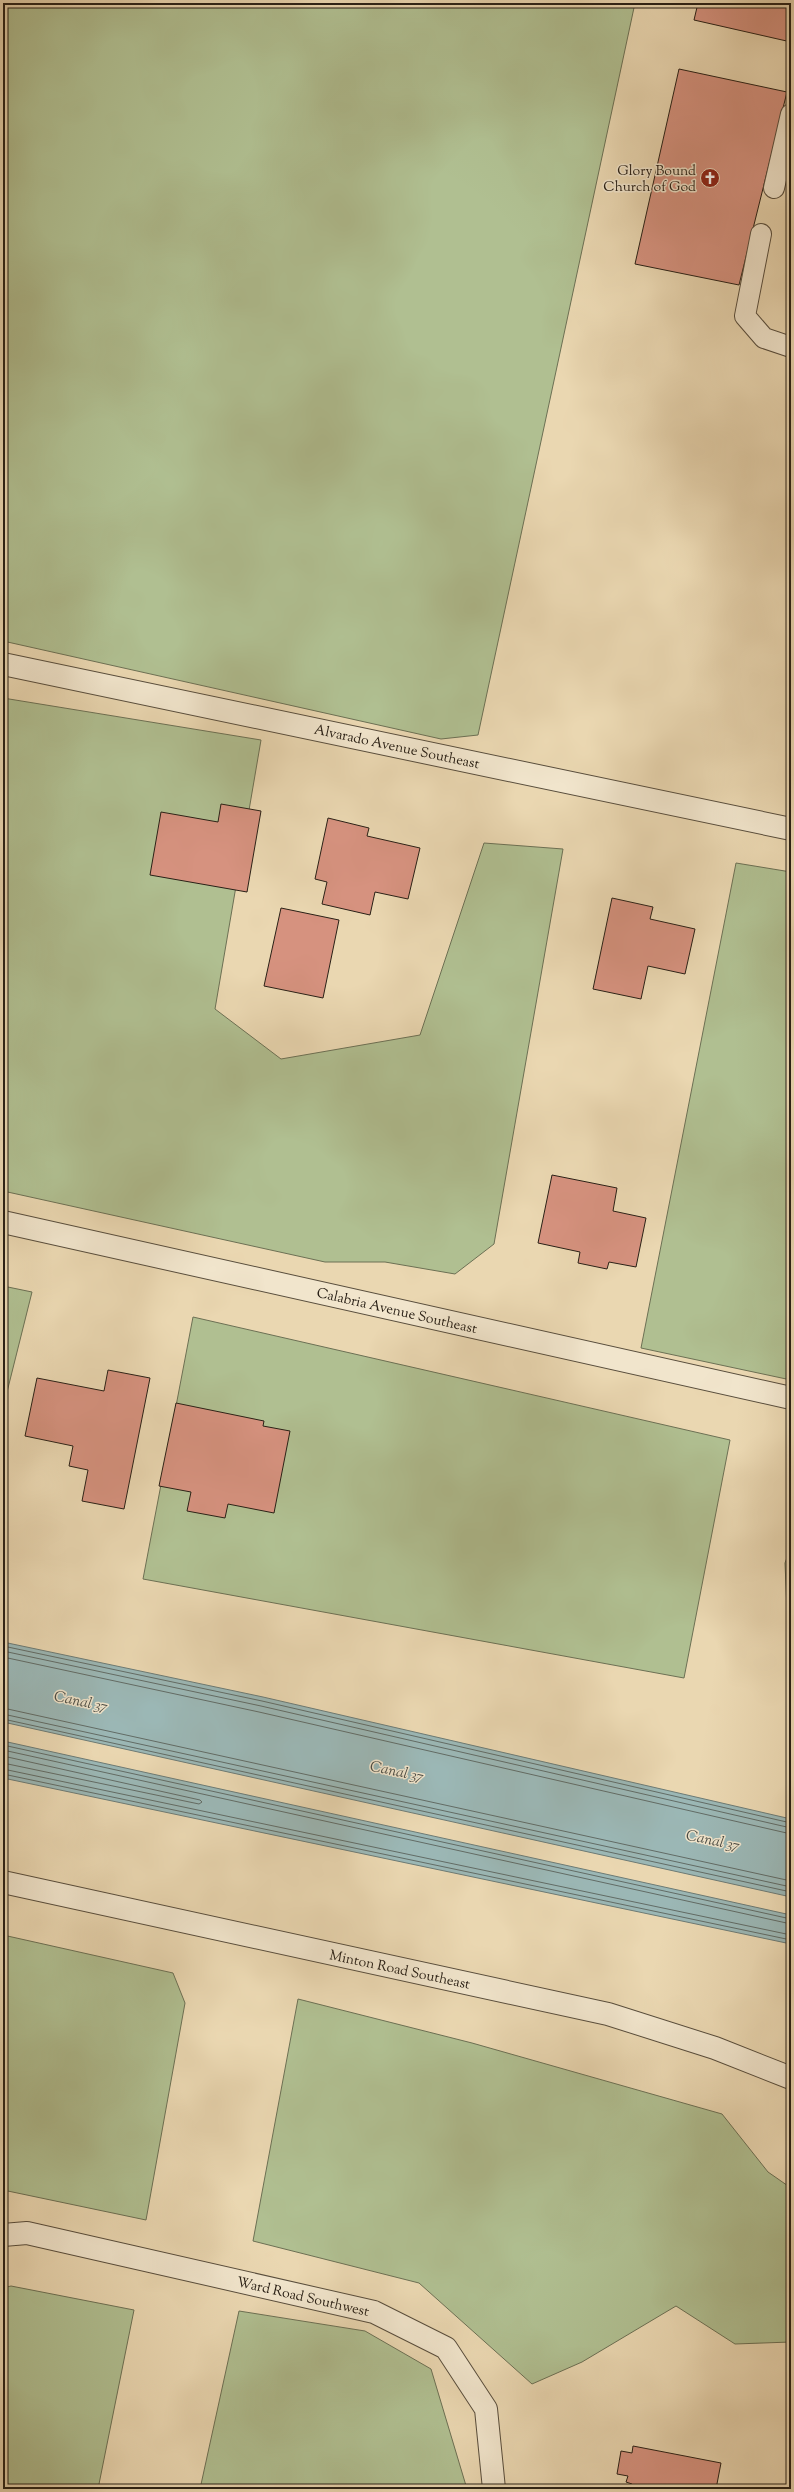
<svg xmlns="http://www.w3.org/2000/svg" width="794" height="2492" font-family="'Sorts Mill Goudy',serif">
	<style>
		.green { fill: #b0bf91; stroke: #6c7054 }
		.water { fill: #9bb7b5; stroke: #6d7b75 }
		.lines { fill: none; stroke-linecap: round; stroke-linejoin: round }
		.shore { stroke: #626c66; stroke-width: 1 }
		.building { fill: #d6927f; stroke: #292016 }
		.service-casing { stroke: #594e3d; stroke-width: 22 }
		.minor-casing { stroke: #594e3d; stroke-width: 24 }
		.tertiary-casing { stroke: #594e3d; stroke-width: 24 }
		.service { stroke: #f1e5cc; stroke-width: 20 }
		.minor { stroke: #f1e5cc; stroke-width: 22 }
		.tertiary { stroke: #f1e5cc; stroke-width: 22 }
		.labels { text-anchor: middle; stroke-width: 3; stroke-linejoin: round; paint-order: stroke }
		.poi-label { font-size: 14px; fill: #292016; stroke: #f1e5cc; text-anchor: end }
		.street-label { font-size: 14px; fill: #292016; stroke: #f1e5cc }
		.water-label { font-size: 15px; font-style: italic; fill: #4b4d46; stroke: #f1e5cc }
	</style>
	<rect width="100%" height="100%" fill="#ead7b1"/>
	<filter id="stains"><feTurbulence type="fractalNoise" baseFrequency=".005" numOctaves="4"/><feColorMatrix values="0 0 0 0 .2 0 0 0 0 .09 0 0 0 0 .02 0 0 0 .5 -.17"/></filter>
	<radialGradient id="worn" r=".72"><stop offset=".6" stop-color="#630" stop-opacity="0"/><stop offset="1" stop-color="#630" stop-opacity=".3"/></radialGradient>
	<g class="green">
		<polygon points="3,3 635,3 478,735 441,739 3,641"/>
		<polygon points="3,698 261,740 215,1009 281,1059 420,1035 484,843 563,849 494,1244 455,1274 385,1262 325,1262 3,1191"/>
		<polygon points="736,863 791,872 791,1380 641,1348"/>
		<polygon points="3,1286 32,1292 3,1408"/>
		<polygon points="193,1317 730,1440 684,1678 143,1579"/>
		<polygon points="791,1547 791,1702 785,1563"/>
		<polygon points="3,1935 173,1973 185,2003 146,2220 3,2190"/>
		<polygon points="298,1999 472,2043 722,2114 768,2172 791,2188 791,2342 735,2344 676,2306 582,2362 532,2384 419,2283 253,2241"/>
		<polygon points="11,2286 134,2310 98,2489 23,2489 3,2485 3,2288"/>
		<polygon points="239,2311 365,2331 431,2369 467,2489 200,2489"/>
	</g>
	<g class="water">
		<polygon points="3,1642 263,1697 791,1819 791,1897 3,1722"/>
		<polygon points="3,1741 791,1915 791,1944 3,1778"/>
	</g>
	<g class="lines">
		<g class="shore">
			<polyline points="3,1646 262,1701 791,1823"/>
			<polyline points="3,1651 261,1706 791,1828"/>
			<polyline points="3,1657 259,1712 791,1834"/>
			<polyline points="3,1708 791,1881"/>
			<polyline points="3,1714 791,1887"/>
			<polyline points="3,1719 791,1892"/>
			<polyline points="3,1745 791,1919"/>
			<polyline points="3,1750 791,1924"/>
			<polyline points="3,1756 200,1800 202,1802 199,1804 3,1763"/>
			<polyline points="3,1769 791,1935"/>
			<polyline points="3,1774 791,1940"/>
		</g>
	</g>
	<g class="building">
		<polygon points="698,3 791,3 791,42 694,20"/>
		<polygon points="679,69 787,92 739,285 635,264"/>
		<polygon points="221,804 261,811 247,892 150,875 161,812 218,822"/>
		<polygon points="328,818 369,828 367,836 420,848 408,899 375,892 370,915 322,904 327,882 315,879"/>
		<polygon points="612,898 653,907 650,919 695,929 685,974 648,966 641,999 593,989"/>
		<polygon points="281,908 339,920 323,998 264,986"/>
		<polygon points="552,1175 617,1188 613,1211 646,1218 636,1267 609,1262 607,1269 578,1263 580,1252 538,1243"/>
		<polygon points="108,1370 150,1378 124,1509 82,1501 88,1470 69,1466 73,1446 25,1436 37,1378 104,1391"/>
		<polygon points="176,1403 264,1421 263,1426 290,1431 274,1513 228,1504 225,1518 187,1511 191,1492 159,1486"/>
		<polygon points="633,2446 721,2463 716,2489 631,2489 632,2484 626,2482 628,2476 617,2474 621,2451 632,2453"/>
	</g>
	<g class="lines">
		<g class="service-casing">
			<g id="service">
				<polyline points="774,188 791,114"/>
				<polyline points="761,234 745,316 764,338 791,347"/>
			</g>
		</g>
		<g class="minor-casing">
			<g id="minor">
				<polyline points="3,664 791,829"/>
				<polyline points="3,1222 791,1398"/>
				<polyline points="3,2235 27,2233 374,2312 446,2348 486,2409 494,2489"/>
			</g>
		</g>
		<g class="tertiary-casing">
			<polyline id="tertiary" points="3,1882 608,2014 715,2048 791,2078"/>
		</g>
		<use href="#service" class="service"/>
		<use href="#minor" class="minor"/>
		<use href="#tertiary" class="tertiary"/>
	</g>
	<defs>
		<g id="church-disc" transform="scale(1)"><circle r="9.5" fill="#8f2418" stroke="#f1e5cc"/><path d="M-1.2-6h2.4v3.5h3.3v2.4h-3.3V6h-2.4V-.1h-3.3v-2.4h3.3Z" fill="#fff"/></g>
	</defs>
	<g fill-rule="evenodd">
		<use href="#church-disc" x="710" y="178"/>
	</g>
	<g class="labels">
		<g class="poi-label">
			<text x="696" y="175">Glory Bound<tspan x="696" dy="16">Church of God</tspan></text>
		</g>
		<g class="street-label">
			<text transform="translate(397 746) rotate(12)" y="5">Alvarado Avenue Southeast</text>
			<text transform="translate(397 1310) rotate(13)" y="5">Calabria Avenue Southeast</text>
			<text transform="translate(400 1969) rotate(12)" y="5">Minton Road Southeast</text>
			<text transform="translate(303 2296) rotate(13)" y="5">Ward Road Southwest</text>
		</g>
		<g class="water-label">
			<text transform="translate(81 1701) rotate(12)" y="5">Canal 37</text>
			<text transform="translate(397 1771) rotate(12)" y="5">Canal 37</text>
			<text transform="translate(713 1840) rotate(12)" y="5">Canal 37</text>
		</g>
	</g>
	<rect width="794" height="2492" fill="none" stroke="#ead7b1" stroke-width="16"/>
	<rect x="4" y="4" width="786" height="2484" fill="none" stroke="#292016" stroke-width="2"/>
	<rect x="8" y="8" width="778" height="2476" fill="none" stroke="#292016"/>
	<rect width="100%" height="100%" filter="url(#stains)"/>
	<rect width="100%" height="100%" fill="url(#worn)"/>
</svg>
